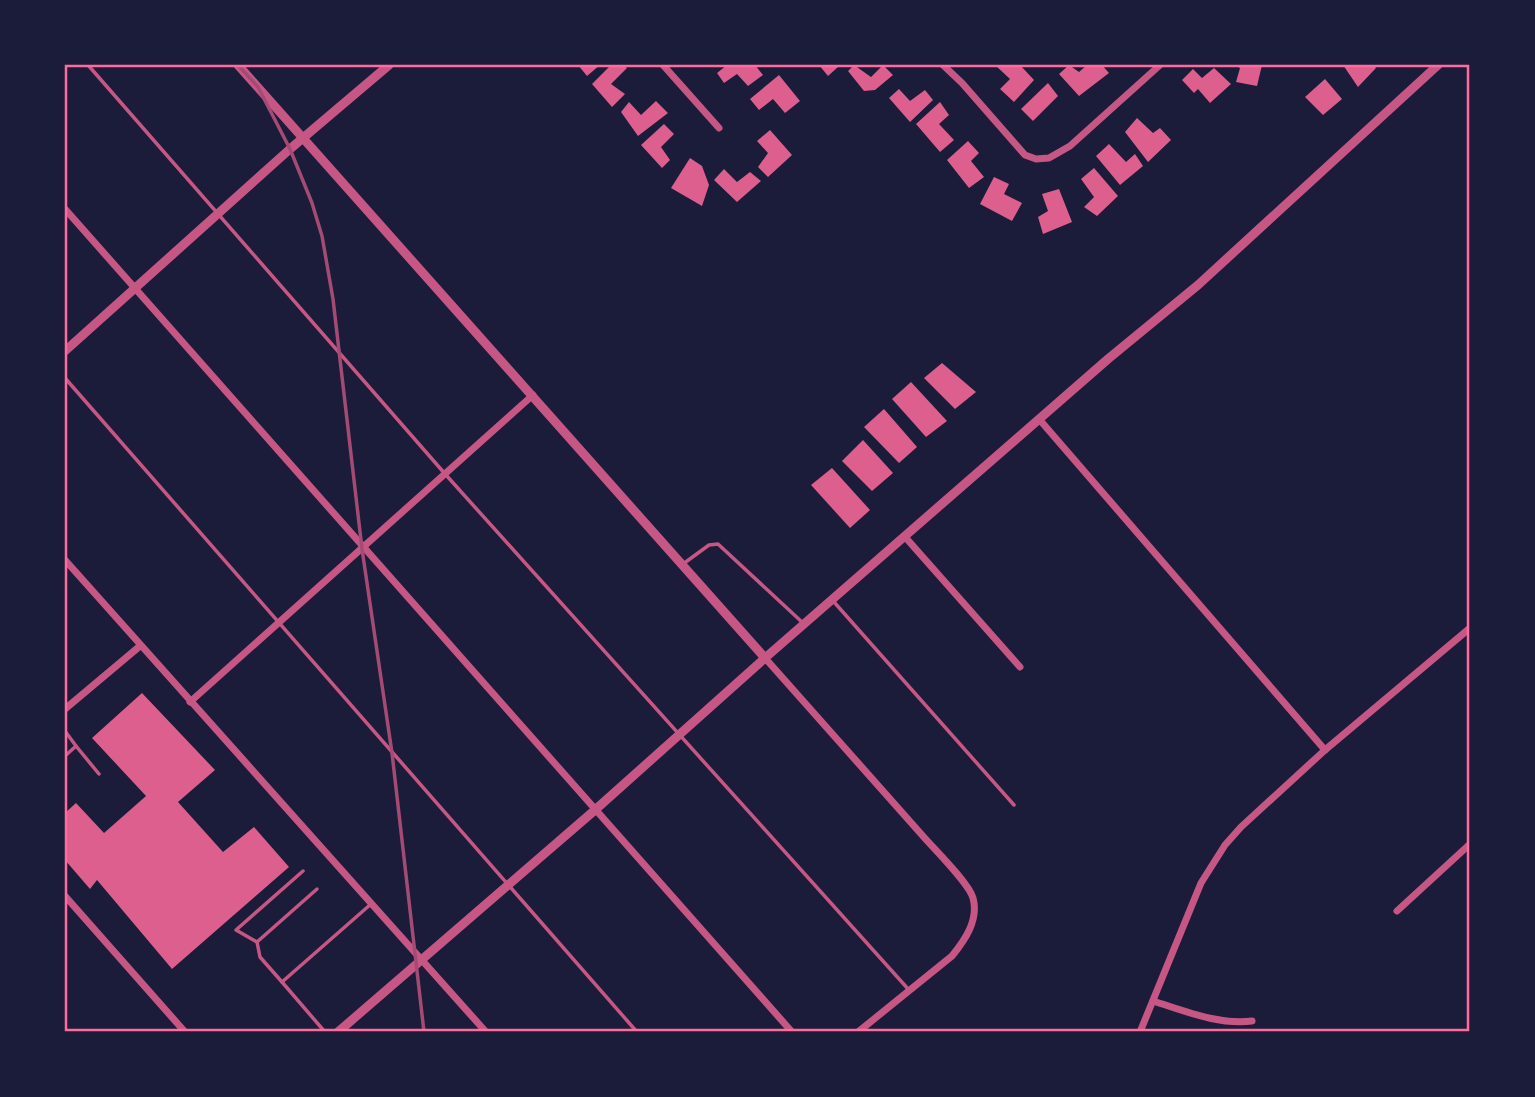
<svg xmlns="http://www.w3.org/2000/svg" width="1535" height="1097" font-family="Signika,sans-serif">
	<style>
		.building { fill: #dd5f8e }
		.lines { fill: none; stroke-linecap: round; stroke-linejoin: round }
		.service { stroke: #c65784; stroke-width: 3.5 }
		.minor { stroke: #c65784; stroke-width: 7 }
		.tertiary { stroke: #c65784; stroke-width: 9 }
		.rail { stroke: #a44b75; stroke-width: 3.5 }
		.neatline { fill: none; stroke: #ff6b9d; stroke-width: 2.5 }
	</style>
	<rect width="100%" height="100%" fill="#1b1b3a"/>
	<g class="building">
		<polygon points="578,65 600,65 587,76"/>
		<polygon points="611,65 623,65 627,68 611,84 625,94 612,107 592,84"/>
		<polygon points="727,65 755,65 763,75 748,86 737,74 724,83 717,73"/>
		<polygon points="819,65 836,65 838,67 828,76"/>
		<polygon points="854,65 871,77 883,65 893,75 875,90 864,91 848,71"/>
		<polygon points="995,65 1020,65 1034,80 1014,102 1000,89 1010,79"/>
		<polygon points="1069,65 1079,72 1087,65 1102,65 1109,73 1079,96 1059,74"/>
		<polygon points="1235,65 1262,65 1257,86 1236,82 1240,68"/>
		<polygon points="1343,65 1374,65 1376,68 1358,87"/>
		<polygon points="1214,68 1231,84 1210,103 1198,89 1194,93 1182,80 1193,69 1202,78"/>
		<polygon points="779,75 800,101 785,113 773,99 759,110 750,99"/>
		<polygon points="1325,79 1342,99 1323,115 1305,97"/>
		<polygon points="1048,83 1058,96 1033,121 1021,109"/>
		<polygon points="899,89 910,101 925,90 933,100 910,122 889,98"/>
		<polygon points="656,101 668,113 638,136 621,112 629,102 641,115"/>
		<polygon points="940,102 949,115 939,124 954,140 940,152 916,124"/>
		<polygon points="1137,118 1153,133 1160,128 1171,140 1148,162 1125,132"/>
		<polygon points="664,124 674,134 661,147 670,160 662,168 641,145"/>
		<polygon points="770,130 792,155 768,177 758,167 768,153 757,141"/>
		<polygon points="968,141 979,153 971,161 984,177 969,188 947,160"/>
		<polygon points="1109,144 1126,162 1135,154 1143,166 1120,185 1096,156"/>
		<polygon points="690,158 702,166 709,185 702,206 671,188"/>
		<polygon points="1094,168 1118,196 1097,216 1084,207 1094,197 1081,179"/>
		<polygon points="724,169 737,182 750,172 761,181 737,202 714,180"/>
		<polygon points="994,177 1009,184 1004,194 1022,203 1012,221 980,204"/>
		<polygon points="1059,189 1072,222 1043,234 1038,217 1048,211 1042,194"/>
		<polygon points="942,363 976,392 955,409 924,378"/>
		<polygon points="911,382 947,421 926,437 892,399"/>
		<polygon points="884,409 917,447 899,463 864,427"/>
		<polygon points="863,440 893,473 872,491 842,461"/>
		<polygon points="832,468 870,510 850,528 811,485"/>
		<polygon points="142,693 215,770 178,802 223,852 254,827 289,867 172,969 97,880 90,889 65,860 65,813 76,803 104,833 146,796 92,738"/>
	</g>
	<g class="lines">
		<g class="service">
			<polyline points="88,65 446,475 909,990"/>
			<polyline points="65,378 637,1032"/>
			<polyline points="683,564 709,545 718,544 803,623"/>
			<polyline points="834,602 1014,805"/>
			<polyline points="65,731 76,746 65,756"/>
			<polyline points="76,746 99,774"/>
			<polyline points="317,889 257,942 260,957 282,982 371,904"/>
			<polyline points="257,942 236,930 303,871"/>
			<polyline points="282,982 325,1032"/>
		</g>
		<g class="minor">
			<polyline points="663,65 719,128"/>
			<polyline points="943,65 962,83 1025,155 1036,159 1049,158 1070,146 1160,65"/>
			<polyline points="65,209 792,1032"/>
			<polyline points="1039,419 1325,750"/>
			<polyline points="906,538 1020,667"/>
			<polyline points="65,560 486,1032"/>
			<path d="M765 658C817 717 870 776 922 835 934 849 969 883 973 898 979 920 965 940 952 956L858 1032"/>
			<polyline points="190,702 533,395"/>
			<polyline points="65,709 140,646"/>
			<polyline points="65,896 185,1032"/>
			<polyline points="1397,911 1470,844"/>
			<path d="M1153 1001C1185 1011 1218 1025 1252 1021"/>
			<polyline points="1140,1032 1201,883 1225,845 1241,827 1325,750 1470,628"/>
		</g>
		<g class="tertiary">
			<polyline points="238,65 765,658"/>
			<polyline points="65,351 290,149 389,65"/>
			<polyline points="338,1032 595,810 765,658 1108,359 1198,285 1438,65"/>
		</g>
		<polyline class="rail" points="238,65 258,87 290,149 312,203 322,236 333,299 362,549 392,753 424,1032"/>
	</g>
	<rect width="1535" height="1097" fill="none" stroke="#1b1b3a" stroke-width="133"/>
	<rect x="66" y="66" width="1402" height="964" class="neatline"/>
</svg>
